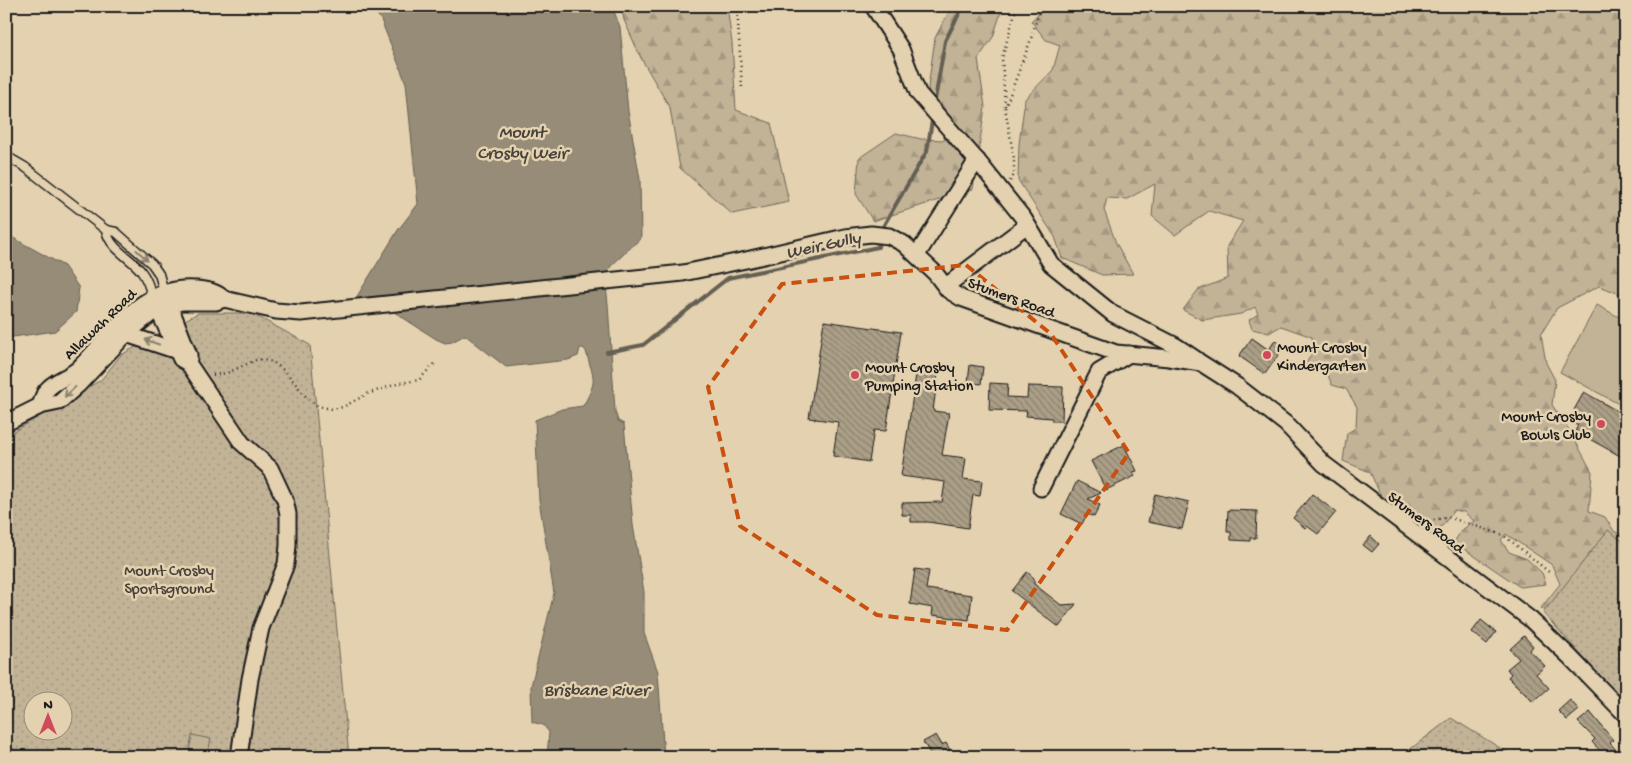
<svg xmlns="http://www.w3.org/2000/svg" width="1632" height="763" font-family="'Gochi Hand',sans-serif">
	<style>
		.forest { fill: url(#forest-firs); stroke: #6f685a }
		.park { fill: url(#park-dots); stroke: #6f685a; fill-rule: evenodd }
		.garden { fill: #c2b397; stroke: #6f685a }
		.water { fill: #968c77; stroke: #655f53 }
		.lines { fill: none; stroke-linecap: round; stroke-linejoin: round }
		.stream { stroke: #655f53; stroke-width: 4 }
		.building { fill: url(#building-back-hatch); stroke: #1c1c1c }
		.lane-casing { stroke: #1c1c1c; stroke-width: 11 }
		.street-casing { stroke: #1c1c1c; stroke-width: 19 }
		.path { stroke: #1c1c1c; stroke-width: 2.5; stroke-dasharray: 1 4; stroke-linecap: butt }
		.lane { stroke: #e3d1af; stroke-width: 8 }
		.street { stroke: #e3d1af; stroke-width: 15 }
		.oneway { stroke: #89806d }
		.marked { fill: none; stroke: #c9500e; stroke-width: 4; stroke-dasharray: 10 6; stroke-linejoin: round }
		.poi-dot { fill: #d1495b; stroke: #e3d1af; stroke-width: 2 }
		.labels { text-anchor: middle; stroke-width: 5; stroke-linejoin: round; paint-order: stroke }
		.street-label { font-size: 16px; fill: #1c1c1c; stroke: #e3d1af }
		.poi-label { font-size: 16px; fill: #1c1c1c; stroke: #e3d1af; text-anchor: start }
		.park-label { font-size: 16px; fill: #46423b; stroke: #e3d1af }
		.water-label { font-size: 18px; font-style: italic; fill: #47433c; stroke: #e3d1af }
	</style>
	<defs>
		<pattern id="forest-firs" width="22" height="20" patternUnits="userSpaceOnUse" patternTransform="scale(1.25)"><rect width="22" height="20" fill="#c2b397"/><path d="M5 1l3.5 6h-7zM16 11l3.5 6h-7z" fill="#a69982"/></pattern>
		<pattern id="park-dots" width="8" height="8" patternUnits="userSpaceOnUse" patternTransform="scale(1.25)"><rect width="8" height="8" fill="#c2b397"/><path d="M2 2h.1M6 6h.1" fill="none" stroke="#a69982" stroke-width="1.8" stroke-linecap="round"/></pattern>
		<pattern id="building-back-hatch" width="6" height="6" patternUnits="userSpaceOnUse" patternTransform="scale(1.25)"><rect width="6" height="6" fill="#ac9f87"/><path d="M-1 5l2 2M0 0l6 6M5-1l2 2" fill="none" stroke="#8b816e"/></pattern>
	</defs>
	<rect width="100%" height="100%" fill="#e3d1af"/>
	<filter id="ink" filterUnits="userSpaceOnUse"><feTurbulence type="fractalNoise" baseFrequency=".02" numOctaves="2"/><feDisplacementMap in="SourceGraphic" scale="10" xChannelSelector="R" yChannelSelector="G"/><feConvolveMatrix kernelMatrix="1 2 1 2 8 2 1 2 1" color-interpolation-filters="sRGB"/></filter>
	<g filter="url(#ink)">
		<g class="forest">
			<polygon points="621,6 727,6 732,43 736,110 771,123 789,202 732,214 680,168 670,108 641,58 624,20"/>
			<polygon points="952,6 1003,6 993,37 978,59 985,107 973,189 873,221 856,194 859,158 896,133 921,139 945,140 928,88 935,38"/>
			<polygon points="1052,6 1626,6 1626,296 1599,286 1557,308 1541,334 1546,363 1555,380 1552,405 1570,431 1592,472 1589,511 1605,517 1614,531 1626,538 1626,700 1541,608 1560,584 1552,565 1506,534 1501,540 1509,552 1527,559 1542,573 1546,584 1520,587 1454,542 1462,530 1474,521 1464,512 1454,510 1443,525 1434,532 1381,496 1370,472 1343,461 1347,433 1356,428 1357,407 1346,389 1332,385 1327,373 1319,368 1302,371 1313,351 1312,337 1281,326 1269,333 1252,329 1249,320 1258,314 1255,307 1241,314 1202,320 1183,310 1198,290 1228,278 1227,246 1243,221 1209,211 1175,235 1152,216 1155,184 1127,199 1107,198 1104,210 1116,243 1133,274 1102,275 1062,258 1055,237 1018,180 1019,144 1025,99 1053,70 1060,45 1046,40 1031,21 1045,8"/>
		</g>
		<g class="park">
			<path d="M198 313H251L310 345 349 757H6V436L101 380 121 355ZM32 700H62V730H32Z"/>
			<polygon points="1608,530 1626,544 1626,704 1543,613"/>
			<polygon points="1451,718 1510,754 1513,757 1400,757"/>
		</g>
		<g class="garden">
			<polygon points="1597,305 1626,321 1626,408 1560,372"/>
			<polygon points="192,735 211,739 207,757 188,757"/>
			<polygon points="6,743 26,757 6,757"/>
		</g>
		<g class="water">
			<path d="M372 6H612L620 27 628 111 640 179 641 238 611 266 605 278 608 304 615 411 618 421 624 424 633 525 644 592V633L658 672 664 757H547L549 732 543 725 532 722 531 686 554 593 539 500 535 420 562 409 583 406C599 378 593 379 586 351L583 348H580L578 356 568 360 506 367 465 335 452 342 445 343 436 339 391 310 358 303 356 298 398 230 418 204 406 83 381 20Z"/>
			<polygon points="6,234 64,266 79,288 76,312 55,331 6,338"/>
		</g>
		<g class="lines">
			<g class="stream">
				<polyline points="934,106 945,41 963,6"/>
				<polyline points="881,230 927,151 933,115"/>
				<polyline points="607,352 643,345 728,278 878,247 879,240"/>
			</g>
		</g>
		<g class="building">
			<polygon points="824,321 901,332 886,431 874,430 869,462 833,456 838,422 809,418"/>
			<polygon points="1252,338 1269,350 1275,340 1284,347 1265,374 1239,356"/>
			<polygon points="970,365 983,367 981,384 968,382"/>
			<polygon points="917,368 938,372 933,411 949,413 942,455 966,458 963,479 982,481 980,496 973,495 968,528 928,522 911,522 911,515 902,515 902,503 942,502 945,482 901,476"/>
			<polygon points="990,383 1008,384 1007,397 1027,398 1028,386 1063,387 1062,421 1052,421 1052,418 1026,416 1027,411 989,410"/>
			<polygon points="1584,392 1626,416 1626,450 1622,457 1575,431 1578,426 1573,423 1576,419 1574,417 1577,412 1574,410"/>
			<polygon points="1124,445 1137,471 1133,472 1135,476 1106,490 1091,461"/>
			<polygon points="1077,481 1101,493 1088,499 1100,505 1094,517 1087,514 1082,524 1061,514"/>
			<polygon points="1155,494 1189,502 1182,529 1148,522"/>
			<polygon points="1312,494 1336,512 1318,534 1307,526 1305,528 1293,518"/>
			<polygon points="1228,510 1257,511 1256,538 1250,538 1250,541 1231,540 1231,532 1227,532"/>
			<polygon points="1371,536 1379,544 1372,552 1363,545"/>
			<polygon points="915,569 929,571 926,589 972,595 969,620 932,615 933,608 910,604"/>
			<polygon points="1027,572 1034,578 1034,584 1061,605 1076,604 1059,627 1012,591"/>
			<polygon points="1481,620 1496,632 1487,644 1472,632"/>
			<polygon points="1524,636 1533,646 1530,650 1545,666 1536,674 1549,688 1533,702 1508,677 1511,674 1507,669 1519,659 1510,649"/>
			<polygon points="1570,700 1579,710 1567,720 1558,711"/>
			<polygon points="1590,712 1613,740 1610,743 1622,757 1606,757 1592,742 1595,739 1578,722"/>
			<polygon points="936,735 942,745 946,743 954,757 924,757 930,753 923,742"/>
		</g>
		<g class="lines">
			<g class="lane-casing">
				<g id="lane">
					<polyline points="6,156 25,167 106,230 116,232 152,264 159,274 164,292"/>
					<path d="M106 230C110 249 130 257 141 271 147 279 150 288 152 297"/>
				</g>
			</g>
			<g class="street-casing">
				<g id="street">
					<polyline points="873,6 901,49 918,93 980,164 1024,219 1051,264 1113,314 1176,346 1197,360"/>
					<polyline points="917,255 977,160"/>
					<polyline points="946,286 1027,225"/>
					<polyline points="166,296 189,355 189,359"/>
					<polyline points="152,297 181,359 188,363 242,443 270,468 285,500 288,514 288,546 286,564 261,628 250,679 239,757"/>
					<polyline points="126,334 177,351"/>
					<path d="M40 406C42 401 43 395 46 391 54 380 71 377 80 367 114 333 142 284 196 289 207 290 216 291 224 299L276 311 301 313 683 273 746 260 845 237 871 234 889 236 904 244 935 273 948 290 961 298 1116 353 1169 358 1201 363 1237 386 1286 424 1324 464 1530 619 1569 656 1626 715"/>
					<polyline points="6,423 40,406 59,402 78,385 126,334 157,309 169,304 182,302 216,302 224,299"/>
					<polyline points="1041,488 1099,372 1129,354"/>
				</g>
			</g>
			<g class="path">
				<polyline points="737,6 742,88"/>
				<polyline points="1005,106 1002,58 1017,6"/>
				<polyline points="1010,181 1014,175 1014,158 1005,108 1031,39 1040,8 1042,6"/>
				<polyline points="213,375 227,373 258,359 273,362 286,372 308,399 318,406 332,409 343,407 367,394 400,383 419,380 431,367 436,363"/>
				<polyline points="1424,522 1448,517 1503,535 1521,549 1550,573"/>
			</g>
			<use href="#lane" class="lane"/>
			<use href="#street" class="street"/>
		</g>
		<defs><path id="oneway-shaft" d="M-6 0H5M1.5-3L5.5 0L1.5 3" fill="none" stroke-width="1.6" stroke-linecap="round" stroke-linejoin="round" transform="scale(1.25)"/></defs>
		<g class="oneway">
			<use href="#oneway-shaft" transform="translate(142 255) rotate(42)"/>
			<use href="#oneway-shaft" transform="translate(152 342) rotate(-161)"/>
			<use href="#oneway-shaft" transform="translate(70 392) rotate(137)"/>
		</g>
	</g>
	<path class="marked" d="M966 265 1051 334 1129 453 1007 630 877 615 740 526 708 387 782 284Z"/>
	<g class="poi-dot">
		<circle cx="1267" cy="355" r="5"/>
		<circle cx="855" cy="375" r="5"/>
		<circle cx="1601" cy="424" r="5"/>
	</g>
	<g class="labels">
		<g class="street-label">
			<text transform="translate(1012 296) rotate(20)" y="6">Stumers Road</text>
			<text transform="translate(99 323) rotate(-44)" y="6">Allawah Road</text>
			<text transform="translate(1427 521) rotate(37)" y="6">Stumers Road</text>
		</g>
		<g class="poi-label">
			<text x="1277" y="352">Mount Crosby<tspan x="1277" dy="18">Kindergarten</tspan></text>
			<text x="865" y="372">Mount Crosby<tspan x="865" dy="18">Pumping Station</tspan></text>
			<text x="1591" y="421" text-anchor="end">Mount Crosby<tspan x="1591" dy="18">Bowls Club</tspan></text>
		</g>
		<g class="park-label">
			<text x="169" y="575">Mount Crosby<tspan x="169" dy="18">Sportsground</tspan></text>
		</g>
		<g class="water-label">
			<text x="522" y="137">Mount<tspan x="522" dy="21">Crosby Weir</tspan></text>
			<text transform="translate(823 244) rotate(-12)" y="6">Weir Gully</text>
			<text x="596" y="695">Brisbane River</text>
		</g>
	</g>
	<rect width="1632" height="763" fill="none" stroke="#e3d1af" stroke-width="25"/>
	<rect x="12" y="12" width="1607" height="738" fill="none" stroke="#1c1c1c" stroke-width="2" filter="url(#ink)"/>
	<g transform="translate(48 716)"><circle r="24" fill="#e3d1af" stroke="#938974"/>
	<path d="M0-4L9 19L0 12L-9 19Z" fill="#d1495b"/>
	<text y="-8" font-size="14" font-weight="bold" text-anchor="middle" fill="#1c1c1c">N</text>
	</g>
</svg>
